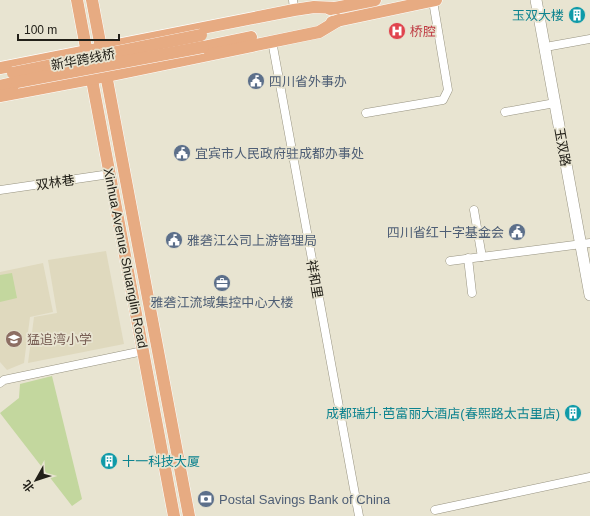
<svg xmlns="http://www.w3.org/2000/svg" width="590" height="516" font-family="Helvetica,'Noto Sans SC',sans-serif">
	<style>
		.built { fill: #dfd9be }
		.green { fill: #c3d79e }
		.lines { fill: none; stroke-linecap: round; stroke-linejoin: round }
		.minor-casing { stroke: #979381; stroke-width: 9 }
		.secondary-casing { stroke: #979381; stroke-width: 12 }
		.primary-casing { stroke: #fff; stroke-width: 13 }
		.minor { stroke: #fff; stroke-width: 8 }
		.secondary { stroke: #fff; stroke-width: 11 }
		.primary { stroke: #e7ab82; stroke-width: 12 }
		.primary-bridge-casing { stroke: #fff; stroke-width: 13; stroke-linecap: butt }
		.primary-bridge { stroke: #e7ab82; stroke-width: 12 }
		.labels { text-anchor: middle; stroke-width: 3.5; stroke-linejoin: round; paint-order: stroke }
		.culture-label { font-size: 13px; fill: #0d838f; stroke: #e8e4d1; text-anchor: end }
		.health-label { font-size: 13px; fill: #be3a42; stroke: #e8e4d1; text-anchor: start }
		.street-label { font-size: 13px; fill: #222019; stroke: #e8e4d1 }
		.service-label { font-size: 13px; fill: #4e5e75; stroke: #e8e4d1; text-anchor: start }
		.education-label { font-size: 13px; fill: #785e54; stroke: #e8e4d1; text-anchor: start }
	</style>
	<rect width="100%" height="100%" fill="#e8e4d1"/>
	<g class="built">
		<polygon points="106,251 124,344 28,363 34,317 57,313 48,260"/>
		<polygon points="43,263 53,312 30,317 24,363 7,370 0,362 0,272"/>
	</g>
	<g class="green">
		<polygon points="12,273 17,298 0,302 0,275"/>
		<polygon points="52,376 82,499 72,506 0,413 19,398 20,384"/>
	</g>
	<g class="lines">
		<g class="minor-casing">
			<g id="minor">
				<polyline points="293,0 294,10"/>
				<polyline points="272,41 359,516"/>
				<polyline points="551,46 590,39"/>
				<polyline points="505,112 555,103"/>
				<polyline points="366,113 443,100 448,90 433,1"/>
				<polyline points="0,190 110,174"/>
				<polyline points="474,210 482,257"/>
				<polyline points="468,258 472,293"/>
				<polyline points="450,261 590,243"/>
				<polyline points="0,383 4,380 143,351"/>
				<polyline points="435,510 590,477"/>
			</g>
		</g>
		<g class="secondary-casing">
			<polyline id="secondary" points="536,0 590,295"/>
		</g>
		<g class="primary-casing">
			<g id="primary">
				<polyline points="77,0 174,516"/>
				<polyline points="92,0 189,516"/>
				<polyline points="330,9 375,0"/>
				<polyline points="332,22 436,0"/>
				<polyline points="203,47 251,37"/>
				<polyline points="0,68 294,10 314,7 337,8"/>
				<polyline points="0,86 17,82"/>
				<polyline points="0,96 106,76 319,32 339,20"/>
			</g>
		</g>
		<use href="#minor" class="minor"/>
		<use href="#secondary" class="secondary"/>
		<use href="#primary" class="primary"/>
		<g class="primary-bridge-casing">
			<g id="primary-bridge">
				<polyline points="13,73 201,35"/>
				<polyline points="17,82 203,47"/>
			</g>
		</g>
		<use href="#primary-bridge" class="primary-bridge"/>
	</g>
	<defs>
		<g id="building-disc" transform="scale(0.9)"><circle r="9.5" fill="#0f9aa8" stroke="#e8e4d1"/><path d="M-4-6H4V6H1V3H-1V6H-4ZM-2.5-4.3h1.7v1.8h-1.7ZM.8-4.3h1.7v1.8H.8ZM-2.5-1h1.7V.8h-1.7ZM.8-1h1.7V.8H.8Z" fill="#fff"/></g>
		<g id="hospital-disc" transform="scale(0.9)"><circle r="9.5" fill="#e0444e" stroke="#e8e4d1"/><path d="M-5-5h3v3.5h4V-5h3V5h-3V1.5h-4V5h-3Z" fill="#fff"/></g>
		<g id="civic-disc" transform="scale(0.9)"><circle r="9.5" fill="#5c6f8a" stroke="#e8e4d1"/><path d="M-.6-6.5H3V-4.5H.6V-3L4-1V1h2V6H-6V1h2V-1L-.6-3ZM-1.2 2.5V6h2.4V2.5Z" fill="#fff"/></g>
		<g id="office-disc" transform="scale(0.9)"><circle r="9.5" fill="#5c6f8a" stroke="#e8e4d1"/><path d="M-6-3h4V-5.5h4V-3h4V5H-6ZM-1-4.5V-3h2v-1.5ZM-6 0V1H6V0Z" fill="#fff"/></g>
		<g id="school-disc" transform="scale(0.9)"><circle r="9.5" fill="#8d6e63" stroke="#e8e4d1"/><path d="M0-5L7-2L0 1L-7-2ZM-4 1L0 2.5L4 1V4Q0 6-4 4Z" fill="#fff"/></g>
		<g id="bank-disc" transform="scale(0.9)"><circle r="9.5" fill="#5c6f8a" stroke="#e8e4d1"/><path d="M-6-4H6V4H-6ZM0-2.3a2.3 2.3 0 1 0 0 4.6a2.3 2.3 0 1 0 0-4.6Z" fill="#fff"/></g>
	</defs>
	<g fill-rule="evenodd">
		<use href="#building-disc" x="577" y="15"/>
		<use href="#hospital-disc" x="397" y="31"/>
		<use href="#civic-disc" x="256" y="81"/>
		<use href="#civic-disc" x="182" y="153"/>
		<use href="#civic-disc" x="517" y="232"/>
		<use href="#civic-disc" x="174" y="240"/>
		<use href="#office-disc" x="222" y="283"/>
		<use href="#school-disc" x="14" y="339"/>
		<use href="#building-disc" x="573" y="413"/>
		<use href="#building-disc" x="109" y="461"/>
		<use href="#bank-disc" x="206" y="499"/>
	</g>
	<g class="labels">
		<g class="culture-label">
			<text x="564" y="20">玉双大楼</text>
			<text x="560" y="418">成都瑞升·芭富丽大酒店(春熙路太古里店)</text>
			<text x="122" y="466" text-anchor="start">十一科技大厦</text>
		</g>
		<g class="health-label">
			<text x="410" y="36">桥腔</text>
		</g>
		<g class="street-label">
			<text transform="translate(83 59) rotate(-11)" y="5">新华跨线桥</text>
			<text transform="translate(563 147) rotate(80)" y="5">玉双路</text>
			<text transform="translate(55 182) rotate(-8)" y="5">双林巷</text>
			<text transform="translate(126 258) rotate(79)" y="5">Xinhua Avenue Shuanglin Road</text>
			<text transform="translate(315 279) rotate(80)" y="5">祥和里</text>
		</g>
		<g class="service-label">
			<text x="269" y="86">四川省外事办</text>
			<text x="195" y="158">宜宾市人民政府驻成都办事处</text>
			<text x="504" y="237" text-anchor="end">四川省红十字基金会</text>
			<text x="187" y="245">雅砻江公司上游管理局</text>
			<text x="222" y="307" text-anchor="middle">雅砻江流域集控中心大楼</text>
			<text x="219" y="504">Postal Savings Bank of China</text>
		</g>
		<g class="education-label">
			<text x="27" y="344">猛追湾小学</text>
		</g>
	</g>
	<g transform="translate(36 480) rotate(231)" stroke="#e8e4d1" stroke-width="3" paint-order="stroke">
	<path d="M0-3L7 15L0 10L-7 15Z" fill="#222019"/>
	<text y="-6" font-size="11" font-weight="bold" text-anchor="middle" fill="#222019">北</text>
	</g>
	<path d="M18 34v6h101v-6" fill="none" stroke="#222019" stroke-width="2"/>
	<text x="24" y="34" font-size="12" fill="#222019" stroke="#e8e4d1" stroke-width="3" paint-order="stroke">100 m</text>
</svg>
